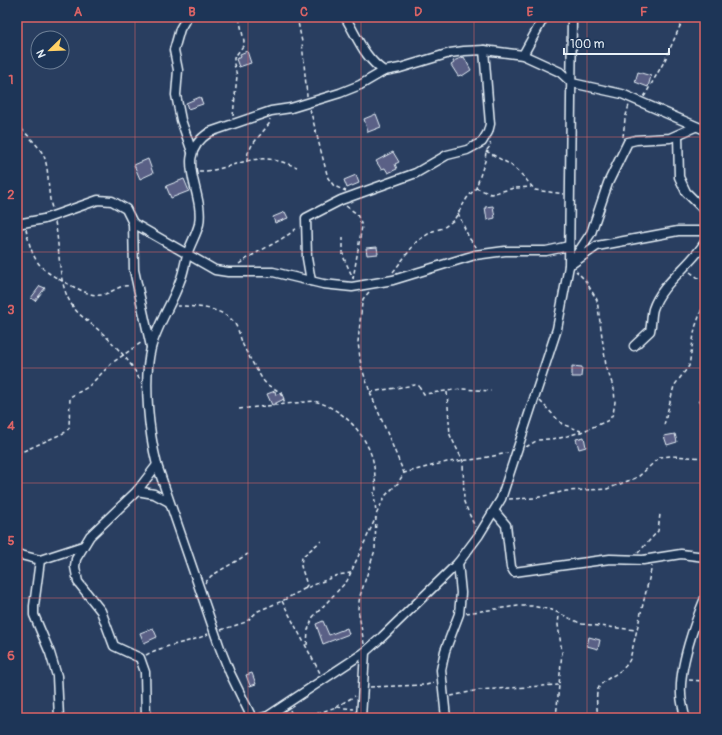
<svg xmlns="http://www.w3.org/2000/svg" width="722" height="735" font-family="Pangolin,sans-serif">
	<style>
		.building { fill: #5a6086; stroke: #e8f1f8 }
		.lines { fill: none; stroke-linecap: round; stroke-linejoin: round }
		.minor-casing { stroke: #e8f1f8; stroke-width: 11 }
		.path { stroke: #e8f1f8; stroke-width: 1.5; stroke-dasharray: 4 3; stroke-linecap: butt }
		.minor { stroke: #1d3557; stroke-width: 8 }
		.grid { fill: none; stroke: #db6466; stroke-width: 1; stroke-opacity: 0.55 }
		.neatline { fill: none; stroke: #db6466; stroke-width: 1.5 }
		.grid-label { font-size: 13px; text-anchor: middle; font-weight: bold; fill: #db6466 }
	</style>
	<rect width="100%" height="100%" fill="#293e60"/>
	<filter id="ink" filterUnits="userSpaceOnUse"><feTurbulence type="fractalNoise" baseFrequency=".025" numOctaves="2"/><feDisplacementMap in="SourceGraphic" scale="8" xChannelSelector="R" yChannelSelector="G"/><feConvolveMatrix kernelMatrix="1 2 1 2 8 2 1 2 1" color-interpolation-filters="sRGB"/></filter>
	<g filter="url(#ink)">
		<g class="building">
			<polygon points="247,51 251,63 239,67 236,59 241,57 240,54"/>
			<polygon points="464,57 471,70 462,76 461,75 458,76 451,65 454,63 453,61"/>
			<polygon points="638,72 651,76 648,87 635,82"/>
			<polygon points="200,97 203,104 188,109 186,103"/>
			<polygon points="376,114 381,127 368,132 364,119"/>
			<polygon points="393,152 399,162 395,164 397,169 388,173 385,168 381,169 376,161"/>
			<polygon points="148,159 153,173 140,179 134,165"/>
			<polygon points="356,175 359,183 347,188 344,180"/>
			<polygon points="184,179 189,191 171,198 166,186"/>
			<polygon points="493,206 495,218 487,220 485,207"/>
			<polygon points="285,212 288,218 275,223 273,217"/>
			<polygon points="377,247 378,254 367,255 366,248"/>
			<polygon points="40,286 45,288 35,301 31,298"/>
			<polygon points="572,366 582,367 581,377 572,377"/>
			<polygon points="275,391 276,395 281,392 284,399 272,405 267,394"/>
			<polygon points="675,434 677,442 667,445 664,436"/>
			<polygon points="584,437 586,447 579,449 576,439"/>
			<polygon points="323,621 329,635 347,628 349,634 323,644 316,624"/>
			<polygon points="153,628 157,637 144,643 140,633"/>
			<polygon points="589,637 600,640 598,649 587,646"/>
			<polygon points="252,673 256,684 250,686 246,675"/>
		</g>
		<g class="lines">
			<g class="minor-casing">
				<g id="minor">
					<polyline points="187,17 180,29 174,50 178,70 176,95 181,120 192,152"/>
					<path d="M345 17C357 36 364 58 384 71"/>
					<polyline points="523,55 544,17"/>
					<polyline points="678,135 679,177 686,192 705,211"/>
					<polyline points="133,223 215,270 228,272 273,272 323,284 352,287 393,280 475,255 505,251 546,251 569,246"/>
					<polyline points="17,224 44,219 98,200 112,201 126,209 133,223 134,270 151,347"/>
					<polyline points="573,263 597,246 678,231 705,231"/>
					<polyline points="569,266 591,233 608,183 628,142 636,140 670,138 695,127"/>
					<polyline points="311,281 307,258 306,218 341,200 416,173 447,155 467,150 482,142 488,132 490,124 484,50"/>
					<path d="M634 346 650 331C652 323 651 316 653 309 662 282 690 267 705 242"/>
					<polyline points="137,491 154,494 169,502"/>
					<polyline points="495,512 506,525 511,567 514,572 610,559 643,560 681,554 705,557"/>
					<polyline points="17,554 40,560 83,546"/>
					<polyline points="40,560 34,606 34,615 50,653 57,676 59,718"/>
					<polyline points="146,718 145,672 140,658 114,646 101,611 78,582 75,567 76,559 90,536 137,491 157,465"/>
					<path d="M252 718 230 673 220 648 157 465C149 433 143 380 151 348 157 325 172 304 180 281 184 272 185 261 188 252 191 243 197 233 199 224 205 190 171 157 210 132L271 111 291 108 340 93 360 85 384 71 400 68 450 53 464 51 484 50 523 55 560 72 572 83 622 94 705 130"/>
					<polyline points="261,718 268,716 365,652 382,637 458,563 479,535 501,499 557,329 569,266 572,17"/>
					<polyline points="361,718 365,652"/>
					<polyline points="446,718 441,670 445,651 459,614 461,593 458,563"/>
					<path d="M685 718C684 710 681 702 681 694 679 667 695 622 705 598"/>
				</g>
			</g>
			<g class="path">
				<polyline points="297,17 302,42 307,96"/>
				<polyline points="17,76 19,81 17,84"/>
				<polyline points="644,97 665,60 684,17"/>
				<polyline points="310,109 328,178 334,186 346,191"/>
				<polyline points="233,116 237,76 234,64 234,58 243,46 244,41 239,17"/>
				<path d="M17 123C25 134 38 144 44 156 50 173 47 192 52 208"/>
				<polyline points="623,137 625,119 629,105"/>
				<polyline points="486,151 511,165 523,176 535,190 564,194"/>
				<polyline points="247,162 248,153 252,145 269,124 270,119"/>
				<path d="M199 171C221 172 239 160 260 159 272 158 286 163 297 167"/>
				<polyline points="476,188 491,194 514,188 531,187"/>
				<polyline points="346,206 357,214 362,226 353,279"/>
				<polyline points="458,213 469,238 477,248"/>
				<path d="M55 222C61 250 56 284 74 308 80 316 88 321 95 327 110 339 133 363 140 381"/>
				<path d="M26 229C33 266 42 271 74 287 83 291 91 296 101 295 111 294 119 284 130 286"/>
				<polyline points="343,237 343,256 353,278"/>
				<path d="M239 264C258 250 281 242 298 227"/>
				<polyline points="393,272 417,241 433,231 443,228 454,220 467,198 476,188 485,161 486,151 491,145 490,143"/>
				<polyline points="690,272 705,283"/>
				<polyline points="369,292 363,299 362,303 358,342 361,366 370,392 404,473"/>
				<path d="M177 306C193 306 219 307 232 320 238 326 240 337 243 345 249 357 256 369 263 380 272 392 278 384 285 403"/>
				<polyline points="370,392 415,385 419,386 424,394 461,389 491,391"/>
				<polyline points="447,392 450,435 463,461 464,502 475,527"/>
				<polyline points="540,401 562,424 581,431"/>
				<polyline points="698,401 705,404"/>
				<path d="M239 409 314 401C341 408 363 430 372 457 375 467 375 480 376 491L374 492 376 513"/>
				<polyline points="664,425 674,386 689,366 695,328 705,300"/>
				<polyline points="526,447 538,440 560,438 581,432 609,420 613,414 615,402 614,389 606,366 597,300 585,280 576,271"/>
				<polyline points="17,454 66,432 69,428 70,397 88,387 112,363 142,342"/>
				<polyline points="509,499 535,498 566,491 607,489 638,477 660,457 671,456 705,458"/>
				<polyline points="638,553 658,531 660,514"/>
				<polyline points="205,583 211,576 248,554"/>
				<polyline points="305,588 307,585 301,566 302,557 321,541"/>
				<polyline points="282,601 320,673"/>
				<polyline points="466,613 518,606 532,606 552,610 582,624 636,630"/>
				<polyline points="221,630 246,622 258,611 282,601 304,589 338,575 350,573"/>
				<polyline points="364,644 358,608 360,596 375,550 376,515 385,496 398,483 404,473 447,462 478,459 508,453"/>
				<polyline points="307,645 308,630 313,617 347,581 376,517"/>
				<path d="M146 655C165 644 188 644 208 634"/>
				<polyline points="689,680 705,681"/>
				<polyline points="370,687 426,685 434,683"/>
				<polyline points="451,696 479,690 558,685"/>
				<polyline points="336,707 355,696"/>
				<polyline points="290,710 293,718"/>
				<polyline points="304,718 336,707 354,709"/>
				<polyline points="556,718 562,652 558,625 559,615"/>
				<path d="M597 718C598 709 595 697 598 689 604 676 622 676 630 659L652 566"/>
			</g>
			<use href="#minor" class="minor"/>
		</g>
	</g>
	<path class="grid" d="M135 17V718M248 17V718M361 17V718M474 17V718M587 17V718M17 137H705M17 252H705M17 368H705M17 483H705M17 598H705"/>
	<rect width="722" height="735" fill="none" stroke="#1d3557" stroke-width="44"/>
	<g transform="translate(50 50) rotate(247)"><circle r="19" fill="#1d3557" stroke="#6e8097"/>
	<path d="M0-3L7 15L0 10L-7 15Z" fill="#ffd166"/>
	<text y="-6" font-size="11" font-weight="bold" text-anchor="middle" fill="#e8f1f8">N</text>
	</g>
	<path d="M564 48v6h105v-6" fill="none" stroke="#e8f1f8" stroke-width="2"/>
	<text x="570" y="48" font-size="12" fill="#e8f1f8" stroke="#1d3557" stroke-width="3" paint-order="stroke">100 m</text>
	<rect x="22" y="22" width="678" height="691" class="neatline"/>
	<g class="grid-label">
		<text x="78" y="16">A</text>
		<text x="192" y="16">B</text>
		<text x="304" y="16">C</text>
		<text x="418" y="16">D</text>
		<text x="530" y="16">E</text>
		<text x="644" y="16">F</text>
		<text x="11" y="84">1</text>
		<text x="11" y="199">2</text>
		<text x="11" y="314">3</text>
		<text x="11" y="430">4</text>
		<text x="11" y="545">5</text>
		<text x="11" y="660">6</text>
	</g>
</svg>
